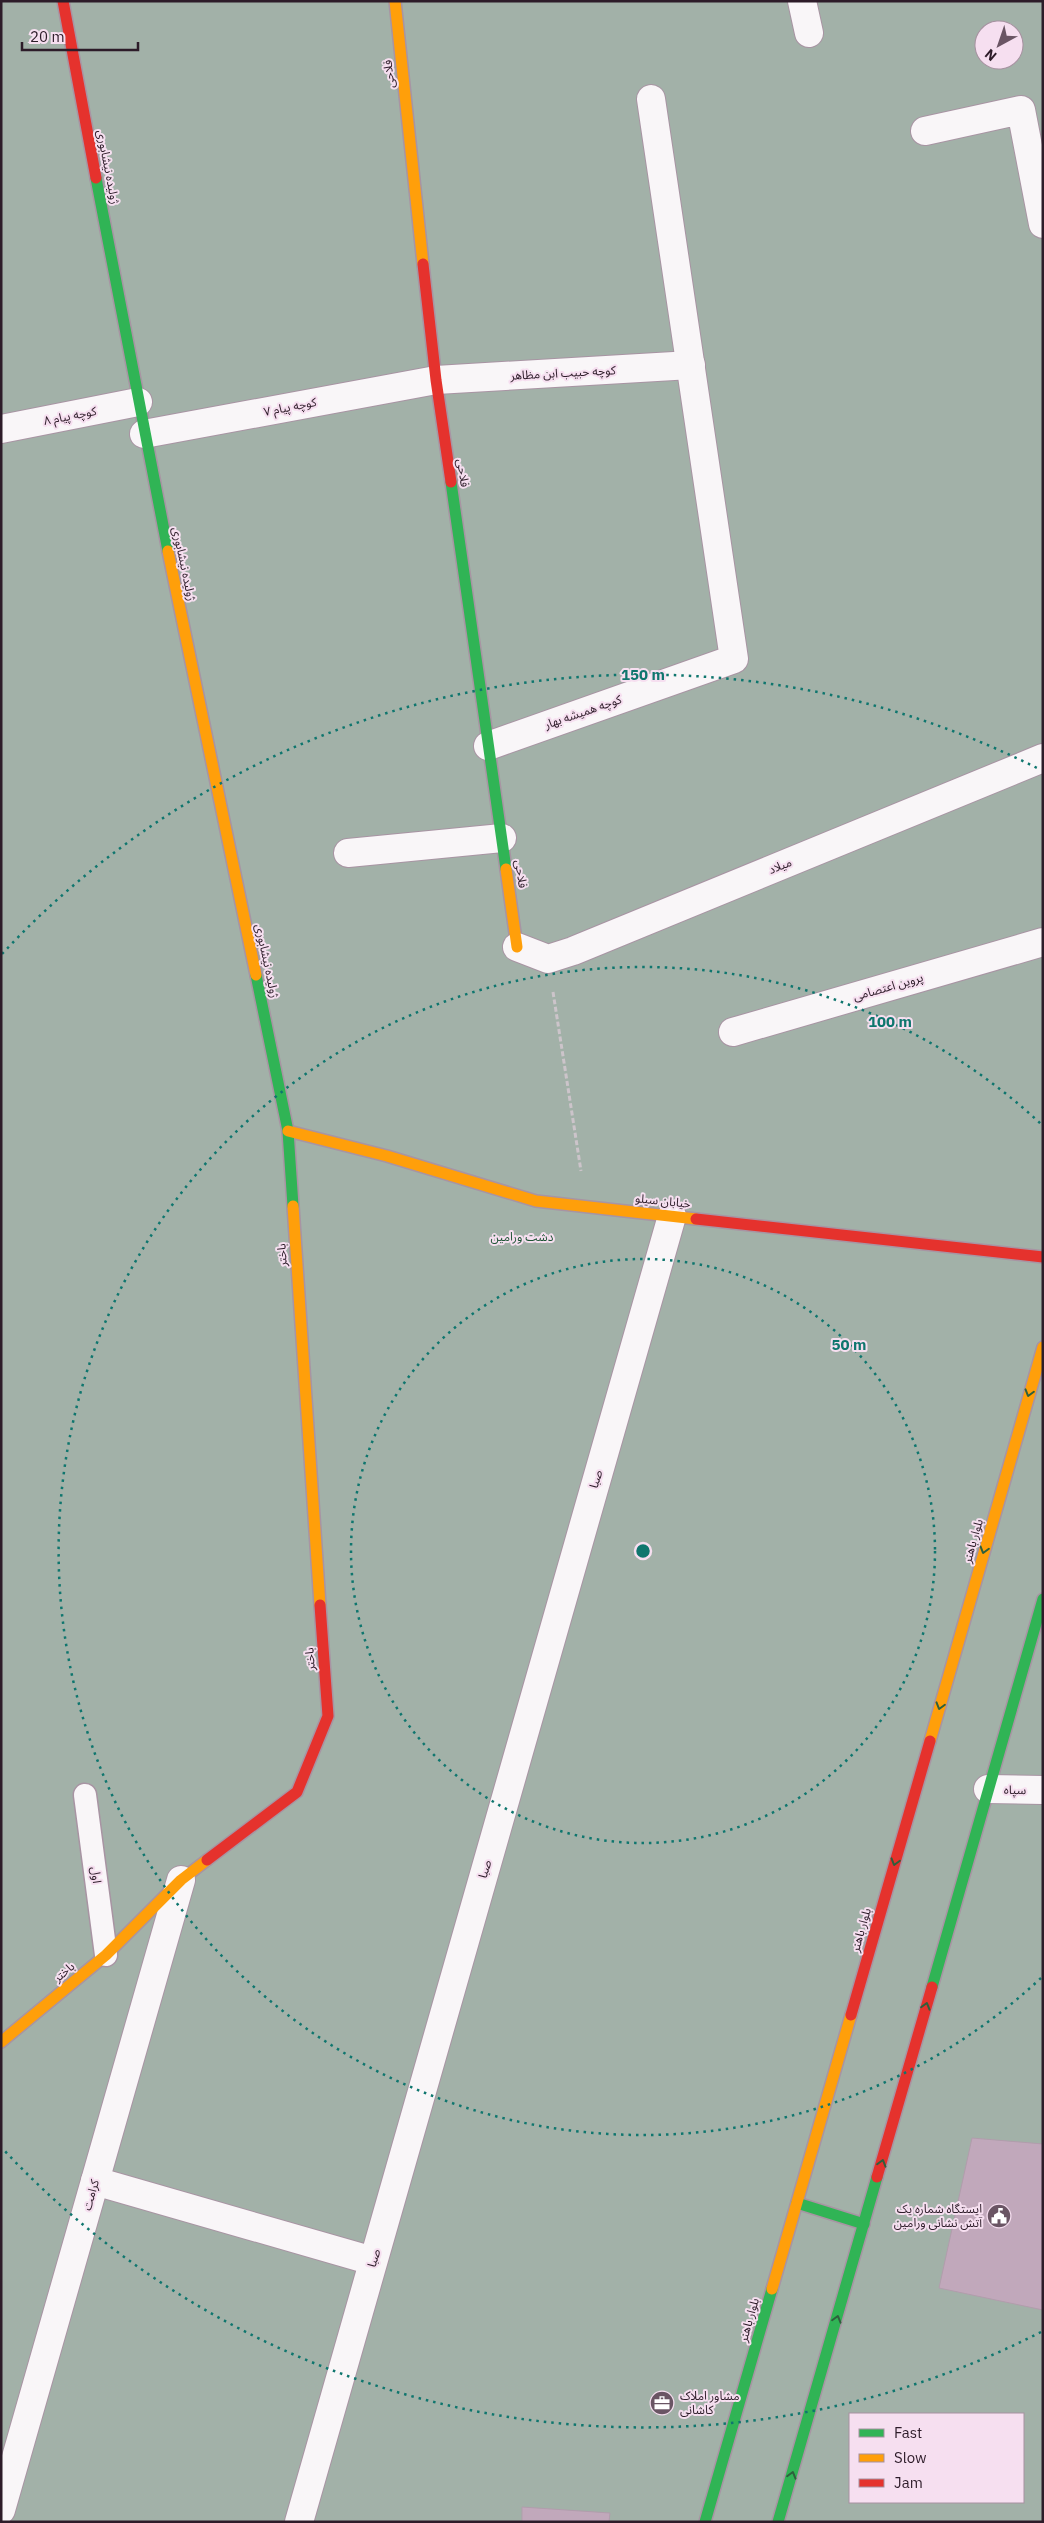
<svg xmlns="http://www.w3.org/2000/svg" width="1044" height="2523" font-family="'IBM Plex Sans','Noto Sans Arabic',sans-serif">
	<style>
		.green { fill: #a2b1a8; fill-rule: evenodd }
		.building { fill: #c1a8bb; stroke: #b19dac }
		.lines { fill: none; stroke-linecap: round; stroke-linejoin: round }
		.lane-casing { stroke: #a894a3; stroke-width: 25 }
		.street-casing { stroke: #a894a3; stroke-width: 30 }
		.fast-casing { stroke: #a894a3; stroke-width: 14 }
		.slow-casing { stroke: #a894a3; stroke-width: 14 }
		.jam-casing { stroke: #a894a3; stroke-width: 14 }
		.path { stroke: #ccc4ca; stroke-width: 3; stroke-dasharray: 5 2.5; stroke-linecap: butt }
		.lane { stroke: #f9f6f8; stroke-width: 22 }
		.street { stroke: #f9f6f8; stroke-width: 28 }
		.fast { stroke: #30b455; stroke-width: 11 }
		.slow { stroke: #ff9f0a; stroke-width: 11 }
		.jam { stroke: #e5322d; stroke-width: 11 }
		.oneway { stroke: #2e603d }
		.ring { fill: none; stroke: #0f766e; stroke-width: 2.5; stroke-dasharray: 2.5 5 }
		.labels { text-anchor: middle; stroke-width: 4; stroke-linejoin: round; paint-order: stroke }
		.street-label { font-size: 12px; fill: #2d1c29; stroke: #f6dff0 }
		.park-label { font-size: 12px; fill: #1d5434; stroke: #f6dff0 }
		.poi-label { font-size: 12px; fill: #2d1c29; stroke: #f6dff0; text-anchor: end }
		.centre { fill: #0f766e; stroke: #f6dff0; stroke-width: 2.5 }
		.ring-label { font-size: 15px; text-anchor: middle; font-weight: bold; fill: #0f766e; stroke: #f6dff0; stroke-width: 4; stroke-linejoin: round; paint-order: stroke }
	</style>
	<rect width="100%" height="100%" fill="#dac0d3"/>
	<path class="green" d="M1 1H1043V2522H1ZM984 30H1014V60H984ZM850 2414H1023V2502H850Z"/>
	<g class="building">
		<polygon points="972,2138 1043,2144 1043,2310 939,2288"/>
		<polygon points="522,2507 610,2513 609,2522 522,2522"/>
	</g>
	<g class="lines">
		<g class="lane-casing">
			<polyline id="lane" points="85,1795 106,1955"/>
		</g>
		<g class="street-casing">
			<g id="street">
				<polyline points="802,1 809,33"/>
				<polyline points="925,131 1021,110 1043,224"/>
				<polyline points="1,429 138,402"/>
				<polyline points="144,434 436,380 691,365"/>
				<polyline points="488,746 734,659 651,99"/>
				<polyline points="348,853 502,838"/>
				<polyline points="517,947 548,959 573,951 1043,758"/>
				<polyline points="733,1032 1043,942"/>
				<polyline points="988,1789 1043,1790"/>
				<polyline points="95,2181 373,2261"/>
				<polyline points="1,2510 181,1880"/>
				<polyline points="299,2522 672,1216"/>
			</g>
		</g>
		<g class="fast-casing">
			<g id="fast">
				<polyline points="96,178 168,551"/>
				<polyline points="451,482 506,869"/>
				<polyline points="256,975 288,1131 293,1206"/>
				<polyline points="932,1987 1043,1599"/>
				<polyline points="797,2203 864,2224"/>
				<polyline points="705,2522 772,2289"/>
				<polyline points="778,2522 877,2177"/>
			</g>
		</g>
		<g class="slow-casing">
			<g id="slow">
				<polyline points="395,1 423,264"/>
				<polyline points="168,551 256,975"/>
				<polyline points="506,869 517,947"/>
				<polyline points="288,1131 387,1156 536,1201 696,1219"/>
				<polyline points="293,1206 320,1605"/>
				<polyline points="930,1741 1043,1347"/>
				<polyline points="1,2042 106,1955 181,1880 207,1860"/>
				<polyline points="772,2289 851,2015"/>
			</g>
		</g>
		<g class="jam-casing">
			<g id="jam">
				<polyline points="63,1 96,178"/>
				<polyline points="423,264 436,380 451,482"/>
				<polyline points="696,1219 1043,1257"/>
				<polyline points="207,1860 297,1792 328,1716 320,1605"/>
				<polyline points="851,2015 930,1741"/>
				<polyline points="877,2177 932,1987"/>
			</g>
		</g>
		<polyline class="path" points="553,992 581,1171"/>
		<use href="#lane" class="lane"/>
		<use href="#street" class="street"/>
		<use href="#fast" class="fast"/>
		<use href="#slow" class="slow"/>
		<use href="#jam" class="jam"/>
	</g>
	<defs><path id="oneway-chevron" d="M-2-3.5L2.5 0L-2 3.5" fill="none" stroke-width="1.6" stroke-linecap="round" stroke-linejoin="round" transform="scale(1.25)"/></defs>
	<g class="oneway">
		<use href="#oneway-chevron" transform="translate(1029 1393) rotate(106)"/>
		<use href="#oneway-chevron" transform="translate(984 1550) rotate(106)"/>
		<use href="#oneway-chevron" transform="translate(940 1706) rotate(106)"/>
		<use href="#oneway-chevron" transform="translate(895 1862) rotate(106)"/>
		<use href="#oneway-chevron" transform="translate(926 2006) rotate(-74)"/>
		<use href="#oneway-chevron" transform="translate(882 2163) rotate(-74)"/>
		<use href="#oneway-chevron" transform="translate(837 2319) rotate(-74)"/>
		<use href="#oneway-chevron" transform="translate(792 2475) rotate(-74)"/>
	</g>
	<g class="ring">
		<circle cx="643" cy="1551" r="292"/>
		<path d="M1041 1978A584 584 0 1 1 1041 1124"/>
		<path d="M1041 2332A876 876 0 0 1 2 2148M2 954A876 876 0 0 1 1041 770"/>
	</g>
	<defs>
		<g id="civic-disc" transform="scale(1.25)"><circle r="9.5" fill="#6a5564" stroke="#f6dff0"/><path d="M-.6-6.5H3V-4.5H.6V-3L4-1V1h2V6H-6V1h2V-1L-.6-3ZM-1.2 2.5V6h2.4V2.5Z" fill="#fff"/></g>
		<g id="office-disc" transform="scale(1.25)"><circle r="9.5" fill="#6a5564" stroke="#f6dff0"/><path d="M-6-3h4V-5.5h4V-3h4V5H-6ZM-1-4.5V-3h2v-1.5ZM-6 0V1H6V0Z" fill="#fff"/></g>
	</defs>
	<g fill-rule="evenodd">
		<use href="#civic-disc" x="999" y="2216"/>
		<use href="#office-disc" x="662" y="2403"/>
	</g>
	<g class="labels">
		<g class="street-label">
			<text transform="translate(389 74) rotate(-96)" y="4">فلاحی</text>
			<text transform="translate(108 167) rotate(79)" y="4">ژولیده نیشابوری</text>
			<text transform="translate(563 373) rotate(-3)" y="4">کوچه حبیب ابن مظاهر</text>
			<text transform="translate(290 407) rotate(-11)" y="4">کوچه پیام ۷</text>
			<text transform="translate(70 416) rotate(-11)" y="4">کوچه پیام ۸</text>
			<text transform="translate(463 473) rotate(82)" y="4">فلاحی</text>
			<text transform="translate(184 564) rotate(78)" y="4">ژولیده نیشابوری</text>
			<text transform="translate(583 712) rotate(-19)" y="4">کوچه همیشه بهار</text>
			<text transform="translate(780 866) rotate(-22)" y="4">میلاد</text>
			<text transform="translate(521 874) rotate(82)" y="4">فلاحی</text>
			<text transform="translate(267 961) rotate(78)" y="4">ژولیده نیشابوری</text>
			<text transform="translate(888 987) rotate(-16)" y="4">پروین اعتصامی</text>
			<text transform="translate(663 1201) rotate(6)" y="4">خیابان سیلو</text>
			<text transform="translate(282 1255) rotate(-94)" y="4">باختر</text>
			<text transform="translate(596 1479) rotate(-74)" y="4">صبا</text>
			<text transform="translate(973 1541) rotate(-74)" y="4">بلوار باهنر</text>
			<text transform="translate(310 1659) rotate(-94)" y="4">باختر</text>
			<text transform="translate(1015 1790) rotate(1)" y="4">سپاه</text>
			<text transform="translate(485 1869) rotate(-74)" y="4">صبا</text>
			<text transform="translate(96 1875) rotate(82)" y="4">اول</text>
			<text transform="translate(861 1930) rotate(-74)" y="4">بلوار باهنر</text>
			<text transform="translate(64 1972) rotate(-40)" y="4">باختر</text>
			<text transform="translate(91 2195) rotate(-74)" y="4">کرامت</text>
			<text transform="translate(374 2258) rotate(-74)" y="4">صبا</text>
			<text transform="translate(749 2320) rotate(-74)" y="4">بلوار باهنر</text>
		</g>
		<g class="park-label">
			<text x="522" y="1241">دشت ورامین</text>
		</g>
		<g class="poi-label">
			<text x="982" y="2213">ایستگاه شماره یک<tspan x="982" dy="14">آتش نشانی ورامین</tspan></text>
			<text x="680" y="2400" text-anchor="start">مشاور املاک<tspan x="680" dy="14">کاشانی</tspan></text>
		</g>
	</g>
	<circle cx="643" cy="1551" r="8" class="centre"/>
	<g class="ring-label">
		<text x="643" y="680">150 m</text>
		<text x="890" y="1027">100 m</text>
		<text x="849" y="1350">50 m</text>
	</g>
	<rect width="1044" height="2523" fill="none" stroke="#2d1c29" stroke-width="5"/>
	<rect x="849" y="2413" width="175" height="90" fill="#f6dff0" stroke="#a691a0"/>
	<rect x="859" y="2429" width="25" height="8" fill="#30b455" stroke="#a691a0"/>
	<text x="894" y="2438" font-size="15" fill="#2d1c29">Fast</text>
	<rect x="859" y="2454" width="25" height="8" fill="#ff9f0a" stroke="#a691a0"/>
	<text x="894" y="2463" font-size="15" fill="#2d1c29">Slow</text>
	<rect x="859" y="2479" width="25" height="8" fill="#e5322d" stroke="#a691a0"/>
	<text x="894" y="2488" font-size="15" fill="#2d1c29">Jam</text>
	<g transform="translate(999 45) rotate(220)"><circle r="24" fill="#f6dff0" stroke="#a691a0"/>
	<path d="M0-4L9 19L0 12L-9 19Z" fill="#6a5564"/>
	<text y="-8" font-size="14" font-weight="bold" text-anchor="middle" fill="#2d1c29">N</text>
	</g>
	<path d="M22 42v8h116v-8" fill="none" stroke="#2d1c29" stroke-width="2.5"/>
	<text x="30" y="42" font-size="15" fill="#2d1c29" stroke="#f6dff0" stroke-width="4" paint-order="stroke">20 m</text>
</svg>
